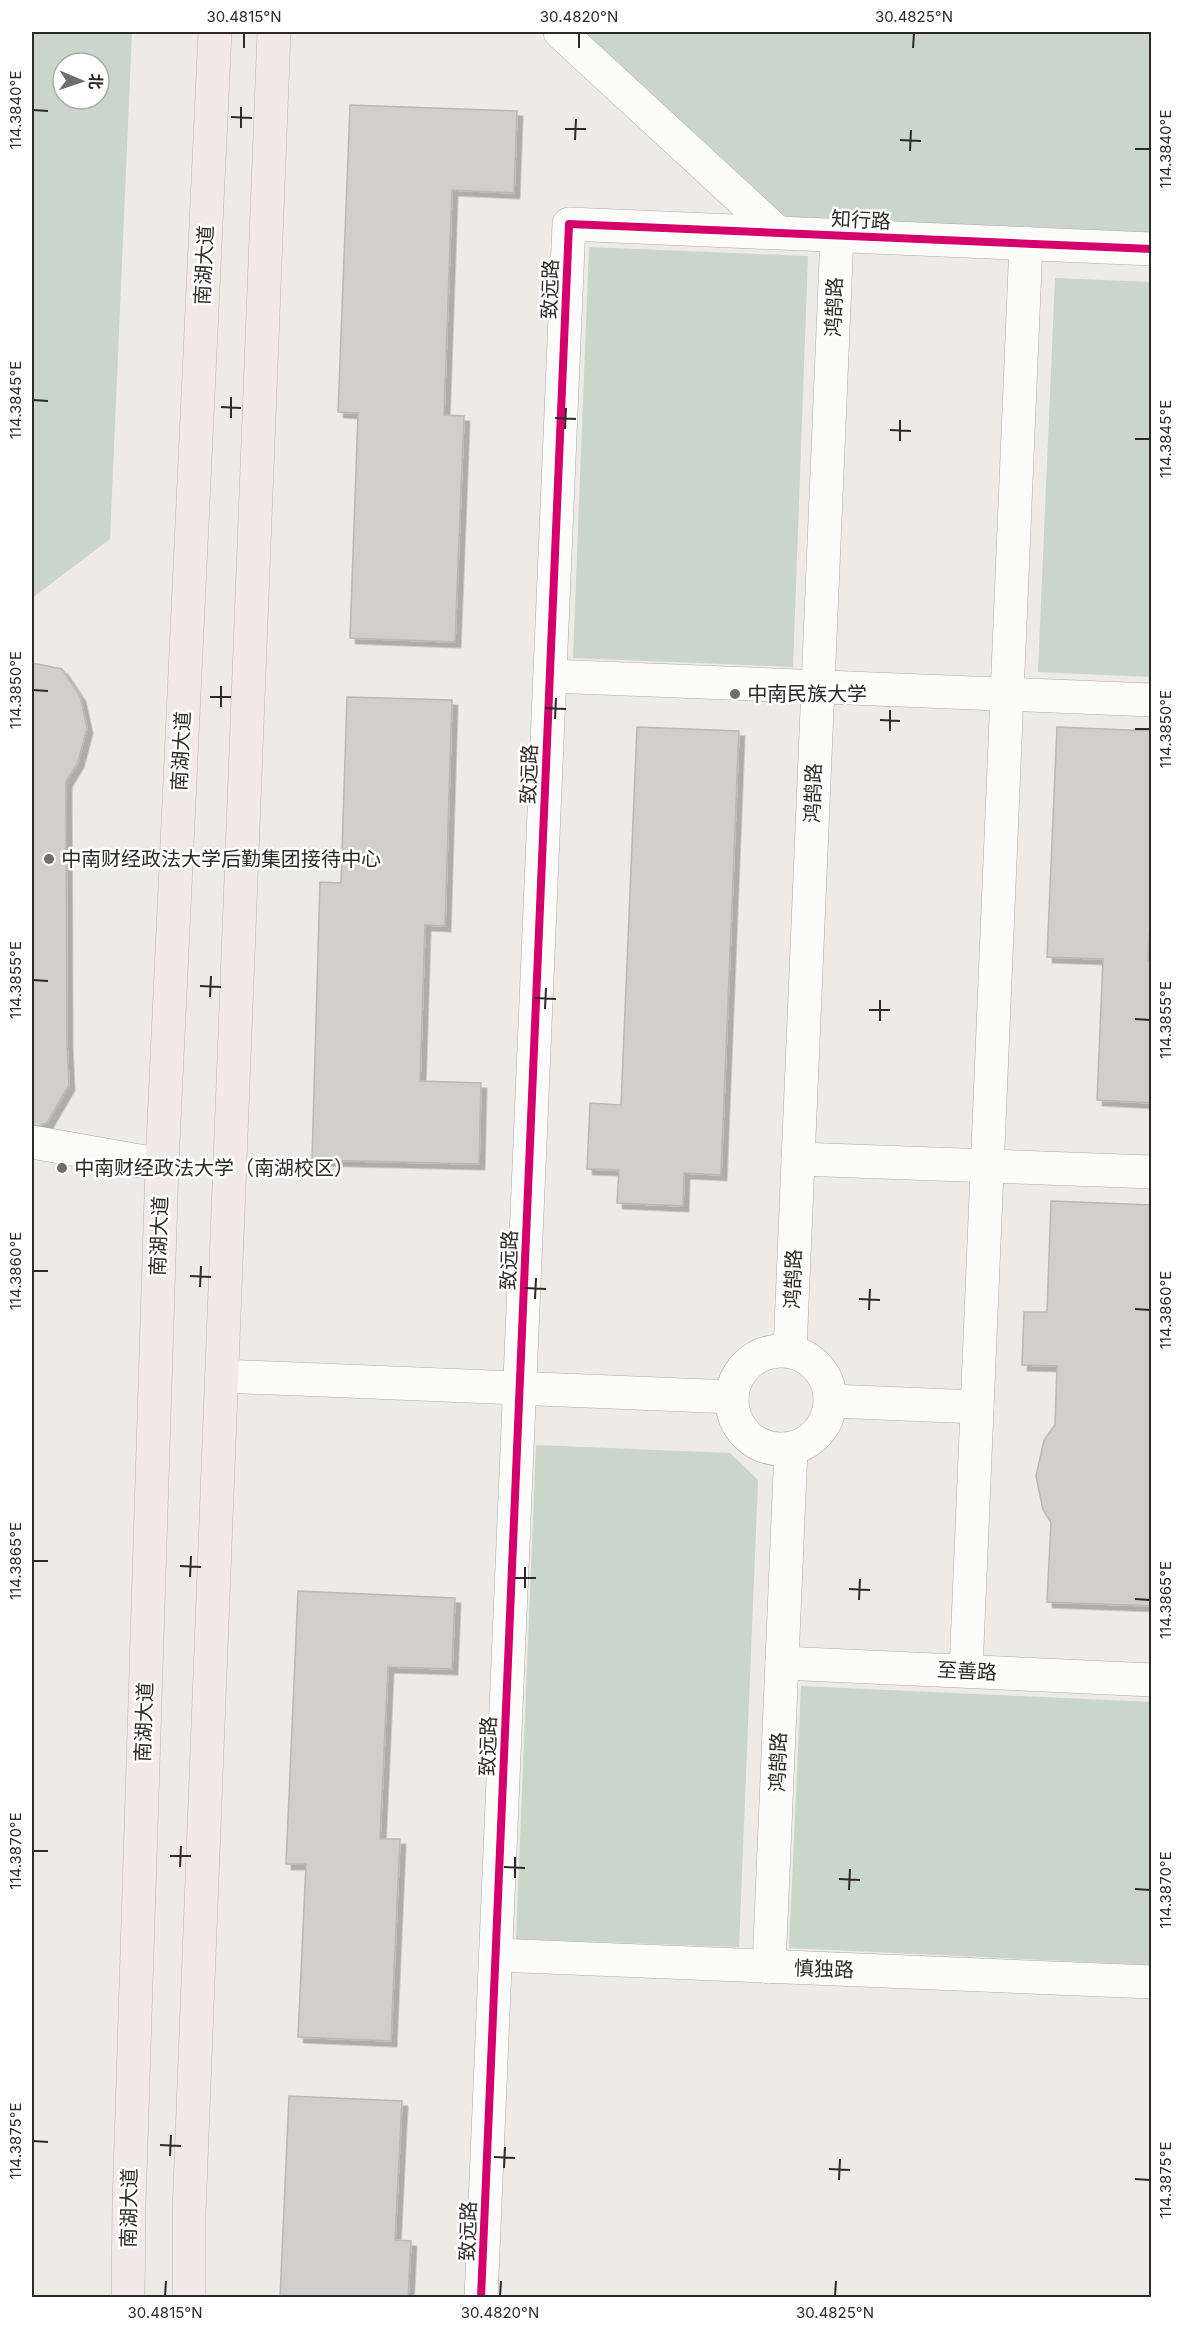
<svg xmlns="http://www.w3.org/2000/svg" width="1183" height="2329" font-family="Inter,'Noto Sans SC',sans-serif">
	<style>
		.green { fill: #c9d6c9; fill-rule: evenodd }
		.building { fill: #d1cecb; stroke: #bab7b4; stroke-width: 1.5; filter: url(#shadow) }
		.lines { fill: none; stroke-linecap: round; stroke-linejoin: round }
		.minor-casing { stroke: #aba8a5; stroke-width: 34 }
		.major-casing { stroke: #bdaeac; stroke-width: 34 }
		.minor { stroke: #fcfcfb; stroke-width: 33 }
		.major { stroke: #f2eae9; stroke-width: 33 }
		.cycleway-casing { stroke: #fff; stroke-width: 11 }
		.cycleway { stroke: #d6006c; stroke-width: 8 }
		.ticks { fill: none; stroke: #2d2a28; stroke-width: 2 }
		.poi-dot { fill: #716d6a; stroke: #fff; stroke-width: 2 }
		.labels { text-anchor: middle; stroke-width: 5; stroke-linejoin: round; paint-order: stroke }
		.street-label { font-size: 20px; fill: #2d2a28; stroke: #fff }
		.poi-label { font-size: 20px; fill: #2d2a28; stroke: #fff; text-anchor: start }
		.neatline { fill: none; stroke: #2d2a28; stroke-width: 2 }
		.ticks-label { font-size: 15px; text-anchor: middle; fill: #2d2a28 }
	</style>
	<defs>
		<filter id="shadow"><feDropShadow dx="5.5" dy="5.5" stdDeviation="0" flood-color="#0004"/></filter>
	</defs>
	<rect width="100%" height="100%" fill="#eeeae6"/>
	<g class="green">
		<path d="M32 32H132L110 539 32 598ZM63 63H99V99H63Z"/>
		<polygon points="584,32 1151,32 1151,235 784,218"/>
		<polygon points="589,247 808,256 793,667 573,658"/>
		<polygon points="1055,278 1151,282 1151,677 1038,672"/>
		<polygon points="536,1445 730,1453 758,1480 739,1947 516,1939"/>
		<polygon points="801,1686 1151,1702 1151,1965 789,1948"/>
	</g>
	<g class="building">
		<polygon points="350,105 517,111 514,193 452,190 444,415 464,416 455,642 350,638 358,413 338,412"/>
		<polygon points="32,663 62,669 80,696 87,728 78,762 66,782 67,1043 69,1085 47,1123 32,1129"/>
		<polygon points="347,697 452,700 445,926 425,925 420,1081 481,1083 479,1164 312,1160 320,882 341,883"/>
		<polygon points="637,727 739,731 721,1175 684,1173 683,1206 617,1203 619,1170 587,1169 590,1103 621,1105"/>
		<polygon points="1057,727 1152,731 1152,887 1148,961 1152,962 1152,1103 1097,1100 1103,959 1047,957"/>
		<polygon points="1051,1201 1152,1205 1152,1606 1047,1602 1051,1522 1043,1510 1036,1476 1044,1440 1055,1425 1057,1366 1022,1365 1024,1312 1047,1312"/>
		<polygon points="298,1591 455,1598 452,1669 388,1667 380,1839 400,1839 391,2041 298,2037 306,1864 286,1864"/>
		<polygon points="289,2096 402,2101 395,2240 411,2241 408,2298 280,2298"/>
	</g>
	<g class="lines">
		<g class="minor-casing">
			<g id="minor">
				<polyline points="560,32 777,232"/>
				<polyline points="550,676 1152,700"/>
				<polyline points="32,1142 162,1165"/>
				<polyline points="798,1159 1152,1172"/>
				<circle cx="781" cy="1400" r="49"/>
				<polyline points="790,1351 837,235"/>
				<polyline points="222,1376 732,1397"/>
				<polyline points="831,1401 977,1407"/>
				<polyline points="782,1663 1152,1680"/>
				<polyline points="966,1671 1026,243"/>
				<polyline points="496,1955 1152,1982"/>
				<polyline points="769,1967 791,1449"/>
				<polyline points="481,2298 569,224 1152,249"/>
			</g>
		</g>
		<g class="major-casing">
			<g id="major">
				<polyline points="128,2298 129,2206 162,1165 215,32"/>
				<polyline points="189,2298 189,2213 274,32"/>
			</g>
		</g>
		<use href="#minor" class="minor"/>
		<use href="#major" class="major"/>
		<g class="cycleway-casing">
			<polyline id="cycleway" points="481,2298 569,224 1152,249"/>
		</g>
		<use href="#cycleway" class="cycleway"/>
	</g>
	<path class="ticks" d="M244 48V33M579 48V33M913 48 914 33M33 110 48 111M231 117 252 118M241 128V107M565 129H586M575 140 576 119M900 140 921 141M1135 149H1150M910 151 911 130M33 400 48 401M221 407 241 408M231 418V397M555 418 576 419M565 429 566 408M890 430 911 431M1135 439H1150M900 441V420M33 690 48 691M210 697H231M221 707V686M545 708 566 709M555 719 556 698M880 720 900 721M1135 729H1150M890 731V710M33 980 48 981M200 986 221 987M210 997 211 976M535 998 556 999M545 1009 546 988M869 1010H890M1135 1019 1150 1020M880 1021V1000M33 1271H48M190 1276 211 1277M200 1287 201 1266M525 1288 546 1289M535 1299 536 1278M859 1299 880 1300M1135 1309 1150 1310M869 1310 870 1289M33 1561H48M180 1566 201 1567M190 1577 191 1556M515 1578H536M525 1588V1567M849 1589 870 1590M1135 1599 1150 1600M859 1600 860 1579M33 1851H48M170 1856H191M180 1867 181 1846M504 1867 525 1868M515 1878V1857M839 1879 860 1880M1135 1889 1150 1890M849 1890 850 1869M33 2141 48 2142M160 2145 181 2146M170 2156 171 2135M494 2157 515 2158M504 2168 505 2147M829 2169 850 2170M1135 2179 1150 2180M839 2180 840 2159M165 2296 166 2281M500 2296 501 2281M835 2296 836 2281"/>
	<g class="poi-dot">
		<circle cx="735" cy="694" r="6"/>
		<circle cx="49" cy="859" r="6"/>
		<circle cx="62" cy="1168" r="6"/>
	</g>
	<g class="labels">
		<g class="street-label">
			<text transform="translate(861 220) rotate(3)" y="7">知行路</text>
			<text transform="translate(204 265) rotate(-87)" y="7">南湖大道</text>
			<text transform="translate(550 289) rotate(-88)" y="7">致远路</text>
			<text transform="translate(834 307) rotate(-88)" y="7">鸿鹄路</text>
			<text transform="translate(181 751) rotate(-87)" y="7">南湖大道</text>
			<text transform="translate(529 774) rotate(-88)" y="7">致远路</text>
			<text transform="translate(813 793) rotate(-88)" y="7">鸿鹄路</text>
			<text transform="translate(159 1236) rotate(-88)" y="7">南湖大道</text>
			<text transform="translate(509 1260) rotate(-88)" y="7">致远路</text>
			<text transform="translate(793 1279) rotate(-88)" y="7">鸿鹄路</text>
			<text transform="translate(967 1671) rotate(3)" y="7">至善路</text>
			<text transform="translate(144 1722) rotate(-88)" y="7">南湖大道</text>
			<text transform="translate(488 1746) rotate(-88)" y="7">致远路</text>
			<text transform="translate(778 1762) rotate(-88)" y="7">鸿鹄路</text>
			<text transform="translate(824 1969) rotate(2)" y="7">慎独路</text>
			<text transform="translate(129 2208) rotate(-89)" y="7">南湖大道</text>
			<text transform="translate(468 2231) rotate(-88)" y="7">致远路</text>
		</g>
		<g class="poi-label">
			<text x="747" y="701">中南民族大学</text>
			<text x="61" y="866">中南财经政法大学后勤集团接待中心</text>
			<text x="74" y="1175">中南财经政法大学（南湖校区）</text>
		</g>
	</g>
	<rect width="1183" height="2329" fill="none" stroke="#ffffff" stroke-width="66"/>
	<g transform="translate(81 81) rotate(92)"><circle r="28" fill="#ffffff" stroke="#abaaa9" stroke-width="1.5"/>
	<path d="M0-4.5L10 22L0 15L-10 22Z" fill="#716d6a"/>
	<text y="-9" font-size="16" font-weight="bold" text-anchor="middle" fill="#2d2a28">北</text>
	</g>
	<rect x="33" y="33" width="1117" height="2263" class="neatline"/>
	<g class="ticks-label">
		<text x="244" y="22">30.4815°N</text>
		<text x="579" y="22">30.4820°N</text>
		<text x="914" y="22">30.4825°N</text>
		<text transform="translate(16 110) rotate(-90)" y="5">114.3840°E</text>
		<text transform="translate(1166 149) rotate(-90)" y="5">114.3840°E</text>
		<text transform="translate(16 400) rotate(-90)" y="5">114.3845°E</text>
		<text transform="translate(1166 439) rotate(-90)" y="5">114.3845°E</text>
		<text transform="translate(16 690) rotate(-90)" y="5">114.3850°E</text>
		<text transform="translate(1166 729) rotate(-90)" y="5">114.3850°E</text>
		<text transform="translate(16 980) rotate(-90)" y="5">114.3855°E</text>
		<text transform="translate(1166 1020) rotate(-90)" y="5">114.3855°E</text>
		<text transform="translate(16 1271) rotate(-90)" y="5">114.3860°E</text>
		<text transform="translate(1166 1310) rotate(-90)" y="5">114.3860°E</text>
		<text transform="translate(16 1561) rotate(-90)" y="5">114.3865°E</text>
		<text transform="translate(1166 1600) rotate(-90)" y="5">114.3865°E</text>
		<text transform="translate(16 1851) rotate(-90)" y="5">114.3870°E</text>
		<text transform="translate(1166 1890) rotate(-90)" y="5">114.3870°E</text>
		<text transform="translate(16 2141) rotate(-90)" y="5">114.3875°E</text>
		<text transform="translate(1166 2180) rotate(-90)" y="5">114.3875°E</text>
		<text x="165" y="2318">30.4815°N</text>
		<text x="500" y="2318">30.4820°N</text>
		<text x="835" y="2318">30.4825°N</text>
	</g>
</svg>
